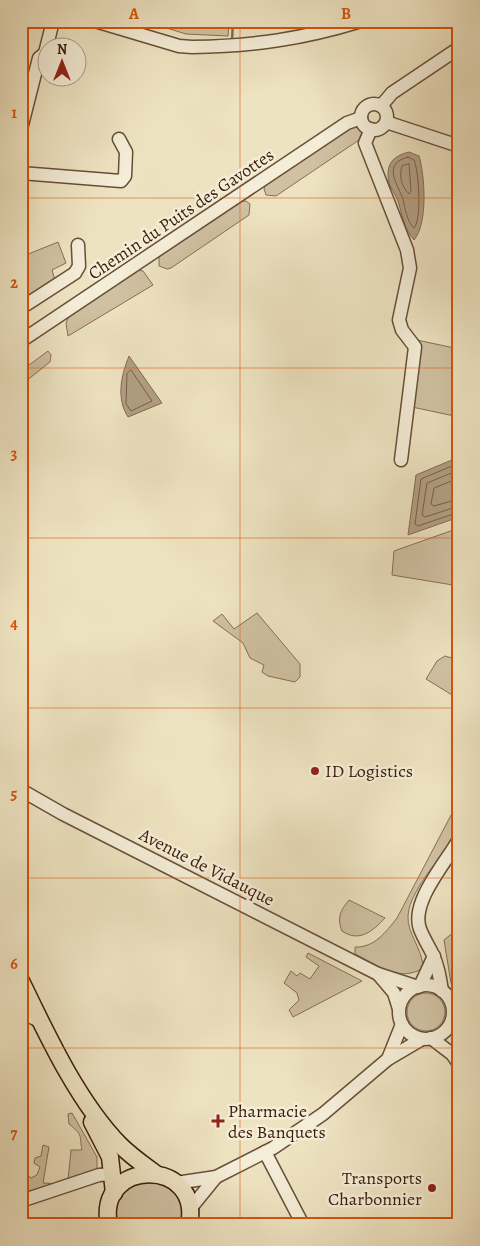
<svg xmlns="http://www.w3.org/2000/svg" width="480" height="1246" font-family="Alegreya,serif">
	<style>
		.green { fill: #d0c1a2; stroke: #866e56 }
		.water { fill: #b19f83; stroke: #826b53 }
		.lines { fill: none; stroke-linecap: round; stroke-linejoin: round }
		.shore { stroke: #765e47; stroke-width: 1 }
		.stream { stroke: #826b53; stroke-width: 2.5 }
		.minor-casing { stroke: #684e38; stroke-width: 15 }
		.major-casing { stroke: #3c1c0b; stroke-width: 19 }
		.minor { stroke: #f4edd7; stroke-width: 12 }
		.major { stroke: #eee3c1; stroke-width: 16 }
		.grid { fill: none; stroke: #d7530c; stroke-width: 1; stroke-opacity: 0.55 }
		.poi-dot { fill: #8f2418; stroke: #f4edd7; stroke-width: 2 }
		.labels { text-anchor: middle; stroke-width: 5; stroke-linejoin: round; paint-order: stroke }
		.street-label { font-size: 18px; fill: #3c1c0b; stroke: #f4edd7 }
		.poi-label { font-size: 18px; fill: #3c1c0b; stroke: #f4edd7; text-anchor: start }
		.neatline { fill: none; stroke: #d7530c; stroke-width: 2 }
		.grid-label { font-size: 16px; text-anchor: middle; font-weight: bold; fill: #d7530c }
	</style>
	<rect width="100%" height="100%" fill="#eee3c1"/>
	<filter id="stains"><feTurbulence type="fractalNoise" baseFrequency=".004" numOctaves="4"/><feColorMatrix values="0 0 0 0 .2 0 0 0 0 .09 0 0 0 0 .02 0 0 0 .5 -.17"/></filter>
	<radialGradient id="worn" r=".72"><stop offset=".6" stop-color="#630" stop-opacity="0"/><stop offset="1" stop-color="#630" stop-opacity=".3"/></radialGradient>
	<g class="green">
		<polygon points="144,21 229,21 228,36 186,34"/>
		<polygon points="358,127 361,128 362,136 359,140 276,196 266,195 264,189 266,184 348,129"/>
		<polygon points="240,201 246,201 250,204 249,215 171,268 167,269 159,266 159,258 162,252"/>
		<polygon points="58,242 66,263 52,270 55,280 21,303 21,257"/>
		<polygon points="138,270 143,271 153,285 68,336 66,323 69,316"/>
		<polygon points="417,340 459,349 459,417 412,407"/>
		<polygon points="48,351 51,355 50,362 21,385 21,371"/>
		<polygon points="459,528 459,586 392,575 394,551"/>
		<polygon points="257,613 300,664 300,677 295,682 268,676 262,672 264,665 250,658 243,643 213,621 222,614 234,629"/>
		<polygon points="445,656 459,660 457,698 426,679 437,661"/>
		<path d="M459 800C459 806 460 814 459 820 453 849 409 887 408 916 407 934 423 949 423 968 400 983 377 965 355 954V947C374 948 386 932 397 918Z"/>
		<path d="M349 900 385 918C373 931 359 943 342 931 336 916 342 909 349 900Z"/>
		<polygon points="459,928 459,1000 451,983 444,940"/>
		<polygon points="308,953 362,981 293,1017 289,1010 299,1000 297,993 284,983 291,971 297,976 300,973 310,979 319,966 306,957"/>
		<circle cx="426" cy="1012" r="19"/>
		<path d="M72 1113 97 1157V1173L68 1180 71 1150H82C79 1136 84 1136 69 1124L68 1114Z"/>
		<polygon points="43,1145 49,1147 43,1183 61,1184 21,1198 21,1175 26,1174 31,1178 37,1175 40,1167 34,1163 35,1158 41,1156"/>
		<path d="M146 1179 169 1185 183 1204 182 1225H117C110 1198 125 1189 146 1179Z"/>
	</g>
	<g class="water">
		<path d="M409 152 419 156C425 176 428 224 414 240 404 229 402 214 398 201 396 195 391 189 389 183 385 164 393 156 409 152Z"/>
		<path d="M129 356 162 403 128 417C116 398 121 376 129 356Z"/>
		<polygon points="459,457 459,517 408,535 416,475"/>
	</g>
	<g class="lines">
		<g class="shore">
			<path d="M408 157 414 160C419 172 422 219 414 228 407 222 405 208 403 199 397 183 382 164 408 157Z"/>
			<path d="M409 164 411 191 409 194C401 186 399 176 402 166Z"/>
			<polygon points="131,370 152,401 131,411 126,404 127,374"/>
			<polyline points="459,463 421,479 415,524 418,526 459,512"/>
			<polyline points="459,470 427,483 422,515 425,517 459,506"/>
			<polyline points="459,478 434,488 431,504 434,506 459,499"/>
		</g>
		<polyline class="stream" points="232,41 233,21"/>
		<g class="minor-casing">
			<g id="minor">
				<path d="M95 21 179 46 192 47C253 46 303 39 361 21"/>
				<circle cx="374" cy="117" r="13"/>
				<polyline points="381,106 392,93 459,48"/>
				<polyline points="386,122 459,146"/>
				<polyline points="21,129 39,58 45,53 53,21"/>
				<polyline points="371,129 365,143 407,250 410,268 399,320 402,330 415,347 401,460"/>
				<polyline points="21,173 121,181 125,176 126,152 119,139"/>
				<polyline points="21,308 75,273 79,266 78,245"/>
				<polyline points="21,341 347,123 361,118"/>
				<polyline points="21,790 63,814 378,974 418,987"/>
				<polyline points="378,974 394,993 399,1009"/>
				<circle cx="426" cy="1012" r="27"/>
				<polyline points="420,986 434,956"/>
				<path d="M442 991C440 978 438 965 432 953 428 945 423 937 420 929 410 902 446 863 459 839"/>
				<polyline points="21,1011 35,1019"/>
				<polyline points="431,1038 452,1054 459,1064"/>
				<polyline points="388,1059 402,1024"/>
				<polyline points="265,1152 303,1225"/>
				<polyline points="176,1183 216,1177 273,1148 323,1114 388,1059 422,1039"/>
				<polyline points="21,1201 99,1175 113,1174"/>
				<polyline points="190,1209 216,1177"/>
			</g>
		</g>
		<g class="major-casing">
			<g id="major">
				<path d="M21 981C47 1035 78 1102 120 1145 131 1156 144 1165 156 1174"/>
				<polyline points="92,1122 110,1157 114,1193"/>
				<path d="M109 1225C95 1158 203 1157 189 1225"/>
			</g>
		</g>
		<use href="#minor" class="minor"/>
		<use href="#major" class="major"/>
	</g>
	<path class="grid" d="M240 21V1225M21 198H459M21 368H459M21 538H459M21 708H459M21 878H459M21 1048H459"/>
	<g class="poi-dot">
		<circle cx="315" cy="771" r="5"/>
		<path d="M215.5 1113.5h5v5h5v5h-5v5h-5v-5h-5v-5h5z"/>
		<circle cx="432" cy="1188" r="5"/>
	</g>
	<g class="labels">
		<g class="street-label">
			<text transform="translate(181 214) rotate(-34)" y="6">Chemin du Puits des Gavottes</text>
			<text transform="translate(207 867) rotate(27)" y="6">Avenue de Vidauque</text>
		</g>
		<g class="poi-label">
			<text x="325" y="777">ID Logistics</text>
			<text x="228" y="1117">Pharmacie<tspan x="228" dy="21">des Banquets</tspan></text>
			<text x="422" y="1184" text-anchor="end">Transports<tspan x="422" dy="21">Charbonnier</tspan></text>
		</g>
	</g>
	<rect width="480" height="1246" fill="none" stroke="#eee3c1" stroke-width="55"/>
	<g transform="translate(62 62)"><circle r="24" fill="#f4edd7" stroke="#aa9985"/>
	<path d="M0-4L9 19L0 12L-9 19Z" fill="#8f2418"/>
	<text y="-8" font-size="14" font-weight="bold" text-anchor="middle" fill="#3c1c0b">N</text>
	</g>
	<rect x="28" y="28" width="424" height="1190" class="neatline"/>
	<g class="grid-label">
		<text x="134" y="19">A</text>
		<text x="346" y="19">B</text>
		<text x="14" y="118">1</text>
		<text x="14" y="288">2</text>
		<text x="14" y="459">3</text>
		<text x="14" y="629">4</text>
		<text x="14" y="799">5</text>
		<text x="14" y="969">6</text>
		<text x="14" y="1139">7</text>
	</g>
	<rect width="100%" height="100%" filter="url(#stains)"/>
	<rect width="100%" height="100%" fill="url(#worn)"/>
</svg>
